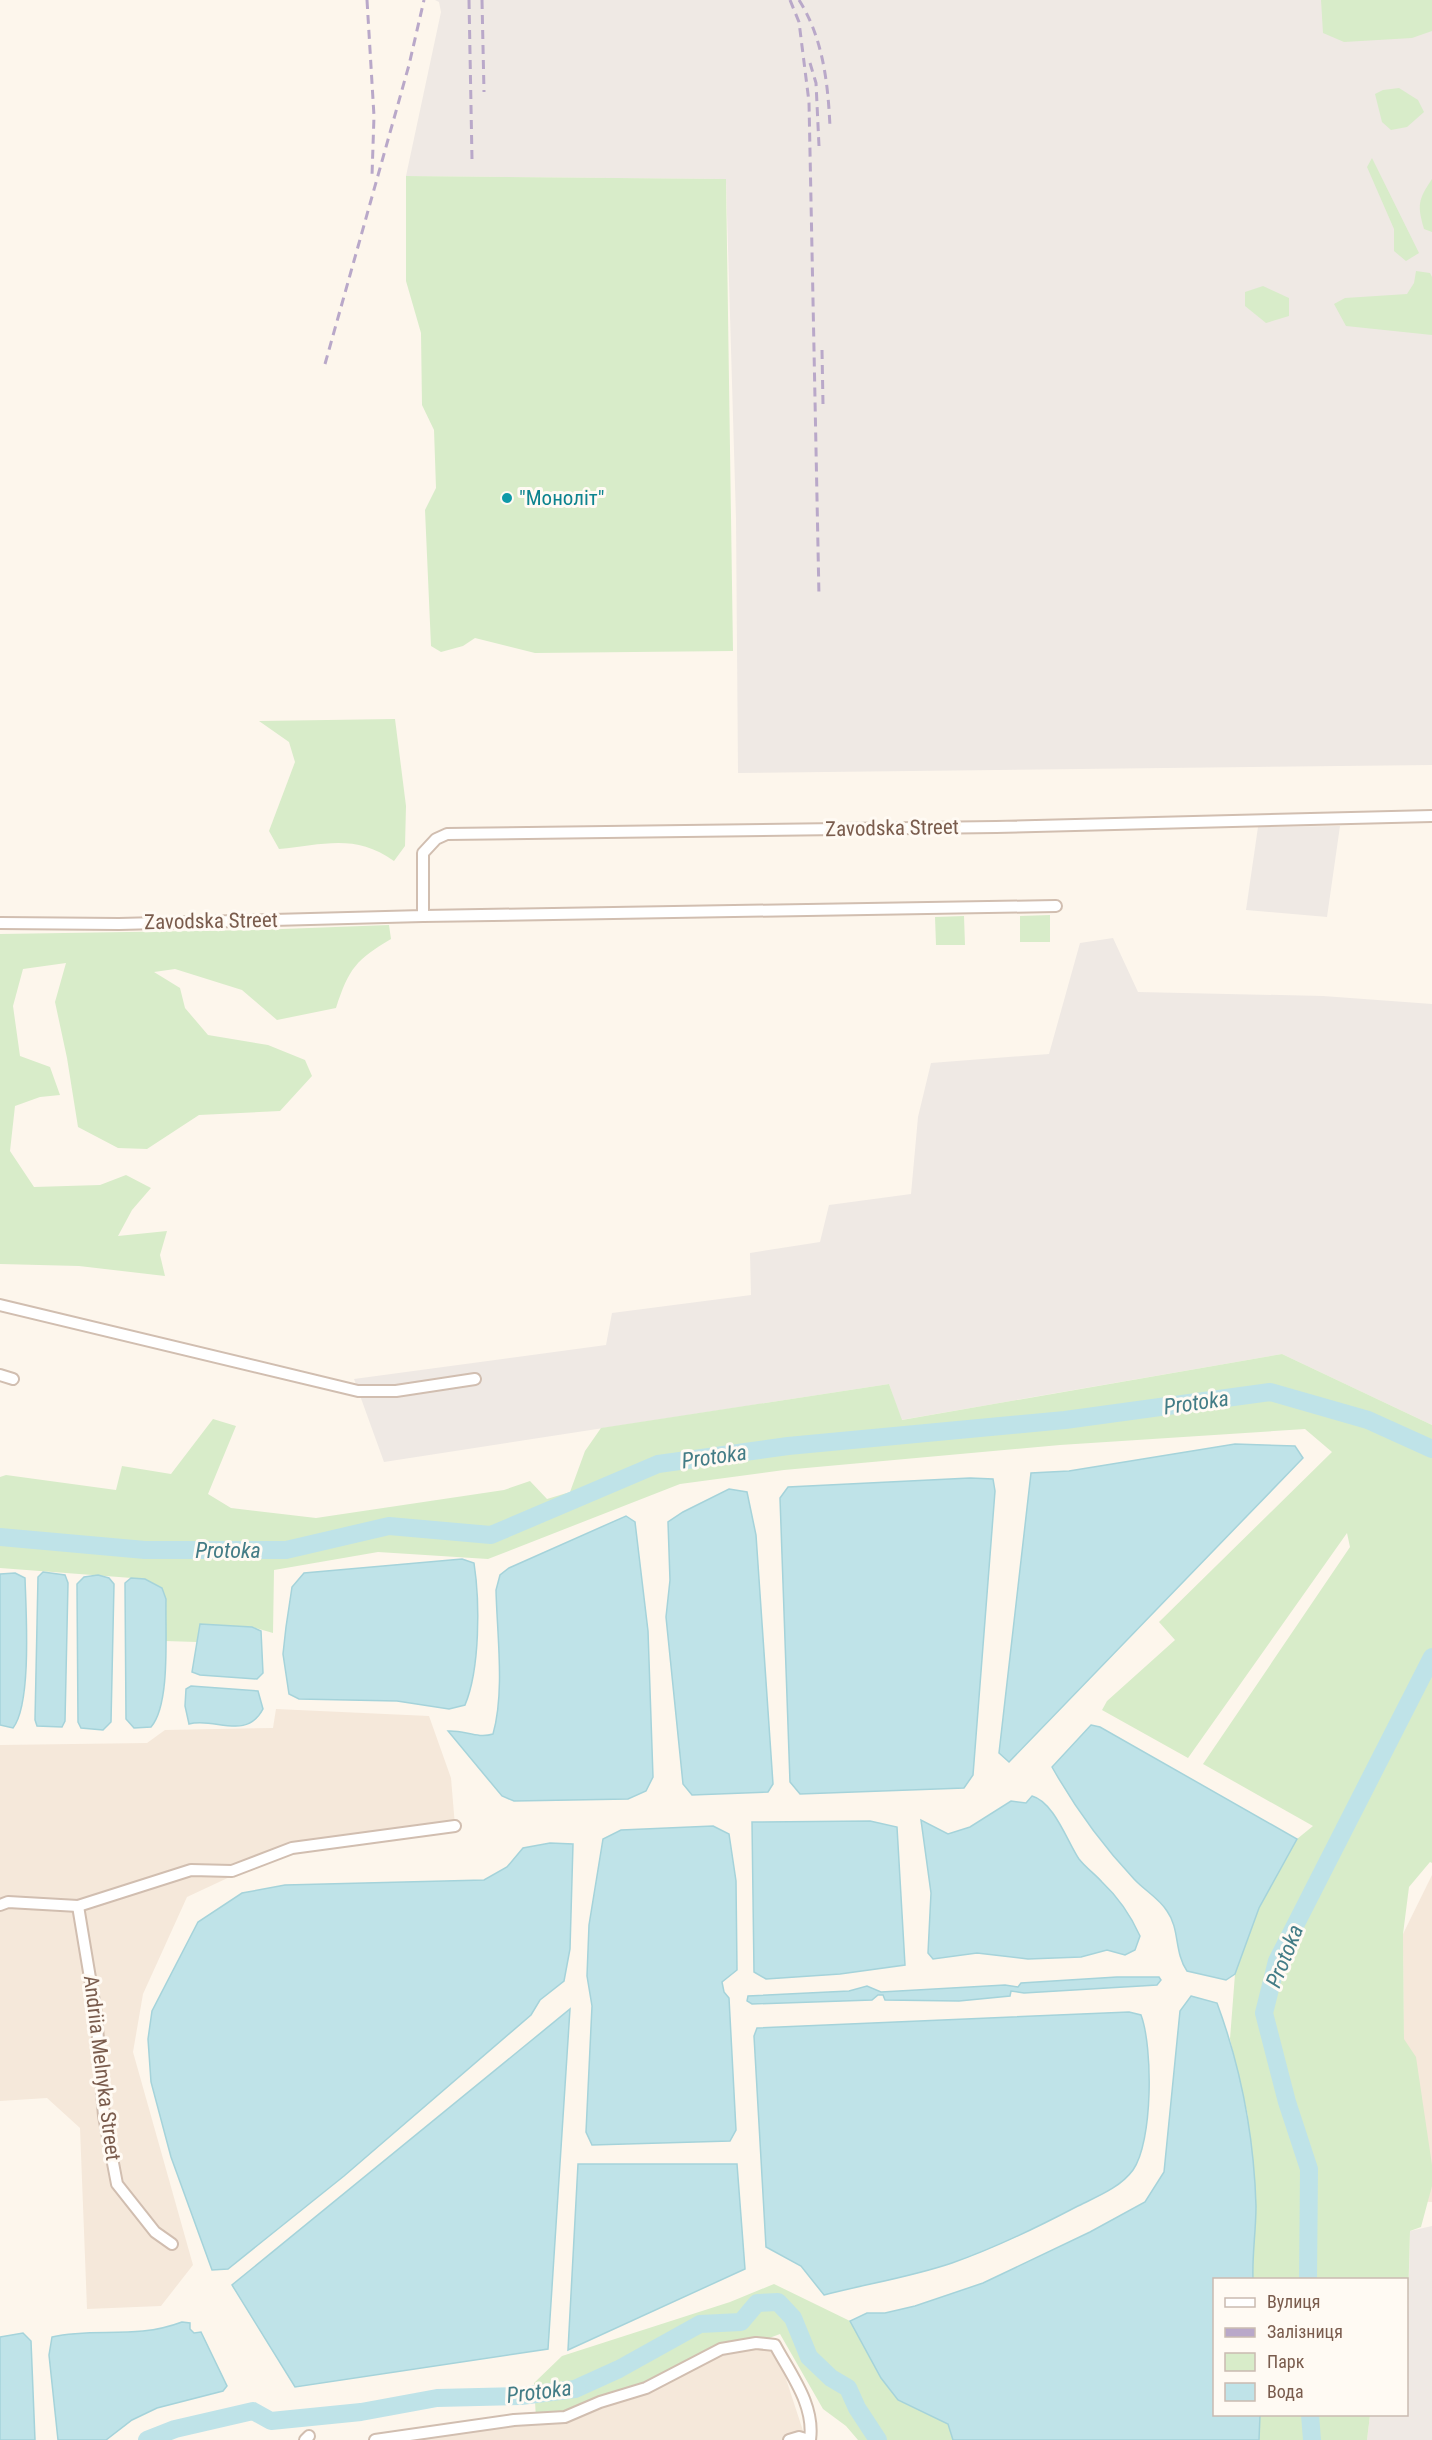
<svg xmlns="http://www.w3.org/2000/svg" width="1432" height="2440" font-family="'Roboto Condensed',sans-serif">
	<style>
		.residential { fill: #f5e8da }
		.industrial { fill: #efe9e4 }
		.green { fill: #d8ecc9 }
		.water { fill: #bfe3e8; stroke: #a5d3da; stroke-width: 1.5 }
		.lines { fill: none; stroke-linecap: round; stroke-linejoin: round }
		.river { stroke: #bfe3e8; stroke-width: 18 }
		.street-casing { stroke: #d1beb0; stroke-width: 14 }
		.street { stroke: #fff; stroke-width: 10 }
		.rail { stroke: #b9a8c9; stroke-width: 3; stroke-dasharray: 9 6; stroke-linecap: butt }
		.culture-dot { fill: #0f9aa8; stroke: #fffaf3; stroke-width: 2 }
		.labels { text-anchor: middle; stroke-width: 6; stroke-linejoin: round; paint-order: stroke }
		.culture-label { font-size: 21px; fill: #0d838f; stroke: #fffaf3; text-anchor: start }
		.street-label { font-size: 21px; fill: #7a5c4d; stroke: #fffaf3 }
		.water-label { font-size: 22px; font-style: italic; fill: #437c86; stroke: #fffaf3 }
	</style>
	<rect width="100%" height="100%" fill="#fdf6ec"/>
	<g class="residential">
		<polygon points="276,1709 429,1716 451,1778 455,1826 292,1848 187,1897 143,1994 133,2052 193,2265 161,2306 87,2309 80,2128 47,2098 0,2101 0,1745 147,1743 165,1730 273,1728"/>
		<polygon points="1432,1875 1432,2202 1405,2201 1403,1934"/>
		<polygon points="775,2345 806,2440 389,2440 565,2417 721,2349"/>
	</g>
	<g class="industrial">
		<polygon points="435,0 1432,0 1432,765 738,773 736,519 726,179 406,176 441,12 439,2"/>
		<polygon points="1340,826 1327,917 1246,910 1258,827"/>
		<polygon points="1113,938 1138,992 1323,996 1432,1004 1432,1425 1282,1354 901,1420 889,1384 384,1462 354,1379 606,1345 612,1313 751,1295 750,1253 820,1242 829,1205 911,1194 918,1117 931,1063 1049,1054 1080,943"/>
		<polygon points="1432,2226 1432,2440 1367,2440 1370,2415 1406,2414 1410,2231"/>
	</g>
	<g class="green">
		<polygon points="1321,0 1432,0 1432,31 1412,38 1344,42 1323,33"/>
		<polygon points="1399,88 1418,100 1424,112 1407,127 1391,130 1382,122 1375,94 1383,90"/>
		<polygon points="1372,158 1419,253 1406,261 1394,251 1394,229 1367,167"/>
		<polygon points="406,176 726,179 733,651 535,653 475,638 463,646 441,652 431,646 425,510 436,488 434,430 422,405 421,333 406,281"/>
		<path d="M1432 179V232L1424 229C1417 205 1418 200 1432 179Z"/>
		<polygon points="1416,271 1430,273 1432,277 1432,335 1346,326 1334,304 1345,298 1407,294 1414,283"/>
		<polygon points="1263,286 1289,298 1289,316 1266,323 1245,306 1245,292"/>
		<path d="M395 719 406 806 405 846 394 861C355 833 323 845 279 849L269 831 295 762 289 742 259 721Z"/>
		<polygon points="1050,915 1050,942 1020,942 1020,916"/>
		<polygon points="964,916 965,945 936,945 935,917"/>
		<path d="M389 925 391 939C356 960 349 968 336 1008L277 1020 242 990 175 969 154 972 180 988 185 1008 208 1035 268 1045 305 1060 312 1076 280 1111 199 1115 147 1149 118 1148 78 1127 67 1058 55 1002 66 963 23 969 13 1006 20 1056 50 1067 60 1095 40 1097 15 1106 10 1151 34 1187 100 1185 126 1175 151 1188 132 1210 118 1236 167 1231 160 1255 165 1276 79 1266 0 1264V934L256 930Z"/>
		<polygon points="1282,1354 1432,1425 1432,1863 1430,1862 1409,1887 1403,1934 1404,2039 1416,2057 1432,2165 1432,2186 1421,2227 1410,2231 1407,2341 1406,2280 1253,2279 1248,2116 1230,2039 1235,1974 1259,1908 1297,1839 1313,1826 1203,1764 1350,1547 1347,1533 1188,1758 1102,1710 1107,1701 1175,1640 1159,1622 1332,1452 1305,1429 1060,1445 784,1470 680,1484 488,1559 378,1552 274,1570 273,1633 252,1627 200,1624 197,1642 165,1641 166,1599 162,1588 145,1579 0,1568 0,1477 6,1475 116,1490 122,1466 171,1474 213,1419 236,1426 208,1494 231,1508 316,1518 504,1490 530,1481 547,1499 570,1492 585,1451 601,1428 889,1384 902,1420"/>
		<polygon points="774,2284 850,2321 881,2378 898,2400 948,2424 953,2440 858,2440 846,2426 823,2409 780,2334 756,2343 721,2349 646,2388 565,2417 536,2419 534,2383 562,2356 730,2302"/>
		<polygon points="1260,2415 1370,2415 1367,2440 1259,2440"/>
	</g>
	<g class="water">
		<polygon points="1235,1444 1295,1446 1303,1458 1009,1762 999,1753 1031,1473 1069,1471"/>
		<polygon points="970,1478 993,1479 995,1491 973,1775 964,1788 800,1794 790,1782 780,1498 788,1487"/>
		<polygon points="729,1489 747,1492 756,1535 773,1784 768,1792 692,1795 683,1784 666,1617 670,1580 668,1522 683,1512"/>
		<path d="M626 1516 635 1522 648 1631 653 1777 646 1791 628 1799 514 1801 502 1796 448 1731C465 1730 477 1739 493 1734 505 1692 497 1634 496 1590L500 1575 509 1568Z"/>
		<path d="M462 1559 474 1563C480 1602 480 1669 465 1705L449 1709 397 1701 299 1699 289 1694 283 1654 286 1627 292 1587 304 1573Z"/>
		<polygon points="43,1572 65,1575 68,1583 65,1721 62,1727 37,1726 35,1720 38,1577"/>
		<path d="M15 1573 25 1578C26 1611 32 1704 13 1728L0 1725V1574Z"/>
		<polygon points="98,1575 109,1578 114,1584 111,1722 103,1730 81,1728 78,1722 77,1584 84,1577"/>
		<path d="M131 1578 145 1579 162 1588 166 1599C165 1631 171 1704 151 1727L134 1728 126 1719 125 1583Z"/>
		<polygon points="200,1624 252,1627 261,1631 263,1673 257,1679 200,1675 192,1672"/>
		<path d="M191 1686 258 1691 263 1709C246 1741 215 1717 189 1724L185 1706 186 1689Z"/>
		<path d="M1091 1725 1100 1727 1297 1839 1259 1908 1235 1974 1226 1980 1187 1971C1174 1952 1180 1929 1167 1911 1159 1898 1144 1890 1134 1879 1103 1846 1074 1806 1052 1767Z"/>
		<path d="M1032 1796C1054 1802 1067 1841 1079 1859 1086 1868 1095 1874 1102 1882 1118 1897 1131 1916 1140 1936L1135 1950 1125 1955 1107 1950 1081 1957 1028 1959 977 1953 933 1959 928 1953 931 1893 921 1820 948 1834 970 1827 1011 1801 1026 1803Z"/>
		<polygon points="870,1821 897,1827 905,1965 840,1974 766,1979 754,1972 752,1822"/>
		<polygon points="713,1826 729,1834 736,1881 737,1970 722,1982 724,1992 729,1998 736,2130 730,2141 592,2145 586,2132 592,2006 587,1976 589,1925 603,1839 621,1830"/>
		<polygon points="550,1843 573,1844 570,1949 564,1981 540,2000 531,2015 344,2176 228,2269 212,2270 171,2157 151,2082 148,2039 152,2011 198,1922 242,1893 285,1885 484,1880 507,1867 523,1848"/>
		<polygon points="1117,1977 1159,1977 1161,1980 1157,1985 1024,1993 1011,1991 1010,1996 959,2001 885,2000 883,1995 878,1995 872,2000 752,2004 747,2001 748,1996 849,1991 867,1986 881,1992 1005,1985 1018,1987 1021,1983"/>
		<path d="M1191 1996 1217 2003C1241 2068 1254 2137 1256 2206 1256 2231 1252 2255 1253 2279L1214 2280V2414L1260 2415 1259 2440H953L948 2424 898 2400 881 2378 850 2321 867 2313H885L915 2306 983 2283 1090 2232 1145 2202 1164 2172 1180 2011Z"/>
		<polygon points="570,2009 548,2349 295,2387 232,2285"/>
		<path d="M1129 2012 1141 2015C1153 2047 1153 2142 1133 2170 1120 2188 1096 2197 1076 2207 1036 2228 995 2248 952 2263 911 2277 866 2284 824 2295L801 2266 766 2247 754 2036 757 2028Z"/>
		<polygon points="578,2164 737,2164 745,2269 568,2350"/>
		<path d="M182 2322 190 2323V2329L194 2333 201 2332 227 2386 223 2391 157 2408 132 2420 106 2440H58L49 2355 52 2337C97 2327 134 2340 182 2322Z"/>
		<polygon points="23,2333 31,2341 35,2440 0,2440 0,2337"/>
	</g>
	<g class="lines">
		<g class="river">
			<polyline points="0,1537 145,1550 286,1550 389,1526 491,1535 658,1464 788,1446 1065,1420 1270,1392 1368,1420 1432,1449"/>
			<polyline points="1308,2280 1309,2169 1287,2102 1264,2013 1277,1961 1432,1657"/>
			<polyline points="1310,2414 1312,2440"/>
			<polyline points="147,2440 175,2429 253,2411 271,2421 361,2412 437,2398 521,2396 575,2389 619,2369 700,2324 741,2322 757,2303 778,2302 793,2318 809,2357 831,2378 848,2388 857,2408 878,2440"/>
		</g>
		<g class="street-casing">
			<g id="street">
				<polyline points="423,916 1056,906"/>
				<polyline points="0,923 119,924 423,916 423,853 436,839 447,834 996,827 1432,816"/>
				<polyline points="0,1305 358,1391 396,1391 475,1379"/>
				<polyline points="0,1375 13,1379"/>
				<polyline points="0,1905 8,1902 78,1906 191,1870 232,1871 292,1848 455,1826"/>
				<polyline points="78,1906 96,2014 104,2116 117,2184 155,2232 172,2244"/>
				<polyline points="305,2440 309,2436"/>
				<path d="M375 2440 514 2420 565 2417 600 2402 646 2388 721 2349 756 2343 775 2345C791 2375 815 2405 810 2440"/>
				<polyline points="789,2440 799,2437 809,2440"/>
			</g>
		</g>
		<use href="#street" class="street"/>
		<g class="rail">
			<polyline points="367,0 374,116 372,176"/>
			<polyline points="469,0 472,159"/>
			<polyline points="482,0 484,92"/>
			<polyline points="790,0 799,22 809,102 819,597"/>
			<path d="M799 0C823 38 828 83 830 127"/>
			<polyline points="810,63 816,83 819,146"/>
			<polyline points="822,350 823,404"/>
			<polyline points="325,364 409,65 424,0"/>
		</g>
	</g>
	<circle class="culture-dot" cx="507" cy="498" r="6"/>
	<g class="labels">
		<g class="culture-label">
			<text x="519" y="505">"Моноліт"</text>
		</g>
		<g class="street-label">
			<text transform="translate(892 828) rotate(-1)" y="7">Zavodska Street</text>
			<text transform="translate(211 921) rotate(-1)" y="7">Zavodska Street</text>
			<text transform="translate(102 2068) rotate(83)" y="7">Andriia Melnyka Street</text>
		</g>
		<g class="water-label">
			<text transform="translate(1196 1402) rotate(-8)" y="8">Protoka</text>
			<text transform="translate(714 1456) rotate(-8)" y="8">Protoka</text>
			<text x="228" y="1558">Protoka</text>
			<text transform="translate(1284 1956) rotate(-68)" y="8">Protoka</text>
			<text transform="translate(539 2391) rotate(-7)" y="8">Protoka</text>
		</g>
	</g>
	<rect x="1213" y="2278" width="195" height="138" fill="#fffaf3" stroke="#cabbb1" stroke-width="1.5"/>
	<rect x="1225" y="2298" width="30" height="9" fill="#ffffff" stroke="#cabbb1" stroke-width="1.5"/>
	<text x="1267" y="2308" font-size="18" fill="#7a5c4d">Вулиця</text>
	<rect x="1225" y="2328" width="30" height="9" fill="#b9a8c9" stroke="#cabbb1" stroke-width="1.5"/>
	<text x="1267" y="2338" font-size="18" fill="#7a5c4d">Залізниця</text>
	<rect x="1225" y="2353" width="30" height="18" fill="#d8ecc9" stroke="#cabbb1" stroke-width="1.5"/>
	<text x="1267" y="2368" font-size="18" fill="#7a5c4d">Парк</text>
	<rect x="1225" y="2383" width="30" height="18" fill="#bfe3e8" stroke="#cabbb1" stroke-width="1.5"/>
	<text x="1267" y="2398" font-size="18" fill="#7a5c4d">Вода</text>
</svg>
